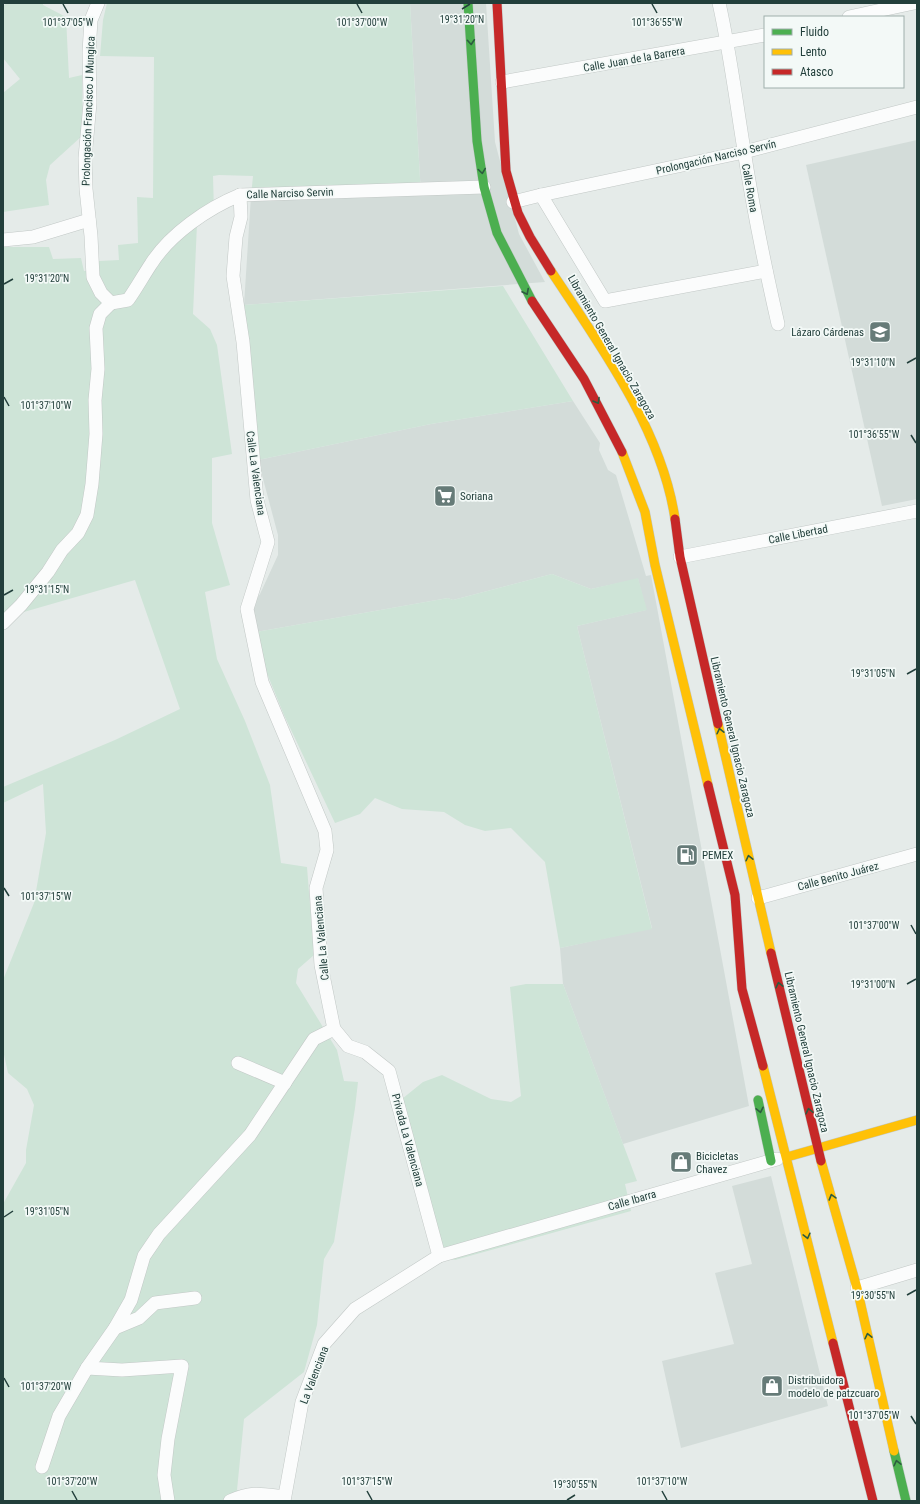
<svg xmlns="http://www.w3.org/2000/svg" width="920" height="1504" font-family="'Roboto Condensed',sans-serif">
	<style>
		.built { fill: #d3dcd9 }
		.green { fill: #cee4d7 }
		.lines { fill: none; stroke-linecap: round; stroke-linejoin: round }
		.street-casing { stroke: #c2c8c6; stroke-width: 14 }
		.fast-casing { stroke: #c1c8c6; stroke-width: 10 }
		.slow-casing { stroke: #c1c8c6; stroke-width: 10 }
		.jam-casing { stroke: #c1c8c6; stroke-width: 10 }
		.street { stroke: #fbfcfc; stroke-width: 13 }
		.fast { stroke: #4caf50; stroke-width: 9 }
		.slow { stroke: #ffc107; stroke-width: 9 }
		.jam { stroke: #c62828; stroke-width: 9 }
		.oneway { stroke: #2c5b40 }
		.ticks { fill: none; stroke: #223f3b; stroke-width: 1.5 }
		.labels { text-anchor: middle; stroke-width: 3.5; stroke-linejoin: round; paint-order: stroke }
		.street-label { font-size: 11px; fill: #223f3b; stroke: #f3f9f7 }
		.poi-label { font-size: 11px; fill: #223f3b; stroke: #f3f9f7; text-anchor: start }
		.ticks-label { font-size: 10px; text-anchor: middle; fill: #223f3b; stroke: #f3f9f7; stroke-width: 3.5; stroke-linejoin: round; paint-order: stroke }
	</style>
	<rect width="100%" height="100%" fill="#e5ebe9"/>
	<g class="built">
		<polygon points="410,3 486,3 495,142 519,234 545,282 244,305 251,196 421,195"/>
		<polygon points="917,140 917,499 882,506 806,165"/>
		<polygon points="573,401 600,443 599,450 608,470 616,475 646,576 651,575 749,1106 623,1144 563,984 560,948 652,928 577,626 646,610 638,579 591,589 552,574 453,600 448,598 256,632 250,608 260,594 278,555 278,535 258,460 431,424"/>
		<polygon points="771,1176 828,1406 681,1448 662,1361 734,1344 715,1273 752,1264 732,1186"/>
	</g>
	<g class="green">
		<polygon points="7,3 43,3 43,5 66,17 69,78 82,75 83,135 50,165 46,180 49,205 3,212 3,93 20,79 3,58 3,6"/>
		<polygon points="107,3 410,3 421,196 251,196 253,176 219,175 213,176 214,212 197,224 193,314 210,329 217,345 232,454 212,458 212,523 230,585 205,592 217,659 245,721 270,785 281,863 307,867 314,955 298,969 296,983 337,1050 344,1081 358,1082 355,1108 334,1242 324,1259 317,1325 304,1372 244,1419 237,1490 264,1501 3,1501 3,1204 26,1163 26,1150 34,1105 27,1089 8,1073 3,1050 3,980 34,903 46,833 43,784 3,803 3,787 115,740 180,709 135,580 3,618 3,247 49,247 53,259 81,258 84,271 98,270 99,261 119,260 118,245 138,243 137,197 153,198 154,57 100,56 103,20"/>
		<polygon points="503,286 573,401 431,424 258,460 244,305"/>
		<polygon points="552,574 591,589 638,578 647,610 577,626 652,929 560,948 545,862 511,828 485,831 465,825 444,812 402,809 375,798 360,814 335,823 284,715 266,671 256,632 448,598 453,600"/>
		<polygon points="526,984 563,984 637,1181 625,1184 631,1211 455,1260 439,1256 397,1103 423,1082 442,1075 491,1099 511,1102 521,1096 510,987"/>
	</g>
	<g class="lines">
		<g class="street-casing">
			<g id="street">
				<path d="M98 3 91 20 89 52 90 103 85 158 86 189 91 236 93 277 101 293 111 303 128 300C136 289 143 276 151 264 170 234 208 208 240 195L484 187"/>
				<path d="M719 3C730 52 736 101 744 150 753 209 765 267 778 324"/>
				<polyline points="849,17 914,3"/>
				<polyline points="502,82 765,35"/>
				<polyline points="240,195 241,217 236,237 233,276 243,342 257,500 268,542 247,609 262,682 325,831 327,850 316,888 321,965 334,1029 348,1046 365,1052 389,1071 439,1256"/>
				<polyline points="541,195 605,301 766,271"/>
				<polyline points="513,202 541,195 744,152 917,107"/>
				<polyline points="3,240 33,237 89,220"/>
				<polyline points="680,557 917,511"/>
				<polyline points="3,623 21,605 48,572 62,550 78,533 87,515 92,484 96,434 95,400 98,369 96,328 100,314 111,303"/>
				<polyline points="758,898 917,854"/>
				<polyline points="238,1063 285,1083"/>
				<polyline points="857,1288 917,1270"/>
				<polyline points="115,1328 139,1318 155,1303 195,1298"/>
				<polyline points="87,1368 122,1370 182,1366 168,1439 164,1475 168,1501"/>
				<polyline points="42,1467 59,1416 87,1368 115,1328 131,1300 144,1256 159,1234 250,1135 314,1039 334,1029"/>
				<path d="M230 1501C252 1491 261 1494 284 1497"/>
				<polyline points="284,1501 302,1402 324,1344 355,1309 439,1256 777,1159"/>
			</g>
		</g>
		<g class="fast-casing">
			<g id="fast">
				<polyline points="468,3 477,141 484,187 497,233 532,301"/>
				<polyline points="758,1100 771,1161"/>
				<polyline points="894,1451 906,1501"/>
			</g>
		</g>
		<g class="slow-casing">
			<g id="slow">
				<path d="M551 271C600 345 662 430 675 519"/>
				<polyline points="622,452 645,512 655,565 708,785"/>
				<polyline points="718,724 771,953"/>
				<polyline points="763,1066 833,1343"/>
				<polyline points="787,1157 917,1120"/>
				<polyline points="821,1161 857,1288 894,1451"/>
			</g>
		</g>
		<g class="jam-casing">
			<g id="jam">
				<polyline points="497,3 506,171 518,213 530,237 551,271"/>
				<polyline points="532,301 584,379 622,452"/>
				<polyline points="675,519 680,557 718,724"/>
				<polyline points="708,785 735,895 742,989 763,1066"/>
				<polyline points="771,953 821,1161"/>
				<polyline points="833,1343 873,1501"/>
			</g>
		</g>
		<use href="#street" class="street"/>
		<use href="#fast" class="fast"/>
		<use href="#slow" class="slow"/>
		<use href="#jam" class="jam"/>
	</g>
	<defs><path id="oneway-chevron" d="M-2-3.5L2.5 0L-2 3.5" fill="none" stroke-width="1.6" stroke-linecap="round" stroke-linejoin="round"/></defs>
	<g class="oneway">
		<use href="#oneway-chevron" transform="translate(471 42) rotate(86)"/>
		<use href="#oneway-chevron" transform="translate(482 171) rotate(82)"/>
		<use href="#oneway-chevron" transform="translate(526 292) rotate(63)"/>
		<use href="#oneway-chevron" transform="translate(597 401) rotate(60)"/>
		<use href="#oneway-chevron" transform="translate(720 731) rotate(-103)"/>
		<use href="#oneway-chevron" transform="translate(749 858) rotate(-103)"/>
		<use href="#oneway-chevron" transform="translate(779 985) rotate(-103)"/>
		<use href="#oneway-chevron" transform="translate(760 1110) rotate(78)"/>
		<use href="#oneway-chevron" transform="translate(809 1111) rotate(-103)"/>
		<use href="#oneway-chevron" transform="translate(832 1197) rotate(-106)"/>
		<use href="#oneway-chevron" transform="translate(807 1236) rotate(76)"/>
		<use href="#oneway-chevron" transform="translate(868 1336) rotate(-103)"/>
		<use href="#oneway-chevron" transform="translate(897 1463) rotate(-103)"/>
	</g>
	<path class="ticks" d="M63 4 68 13M357 4 362 13M652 4 657 13M462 9 470 4M4 284 13 279M907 363 916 358M4 397 9 406M911 435 916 443M4 595 13 590M907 674 916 669M4 888 9 896M911 925 916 934M907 984 916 979M4 1217 13 1211M907 1295 916 1290M4 1378 9 1387M911 1416 916 1424M72 1491 77 1500M367 1491 372 1500M662 1491 667 1500M567 1500 575 1495"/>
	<defs>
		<g id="school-square" transform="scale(1.15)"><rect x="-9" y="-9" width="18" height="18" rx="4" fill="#667b78" stroke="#f3f9f7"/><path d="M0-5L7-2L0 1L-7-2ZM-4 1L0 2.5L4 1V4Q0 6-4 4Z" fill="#fff"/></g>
		<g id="supermarket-square" transform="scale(1.15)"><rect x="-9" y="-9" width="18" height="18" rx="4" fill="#667b78" stroke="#f3f9f7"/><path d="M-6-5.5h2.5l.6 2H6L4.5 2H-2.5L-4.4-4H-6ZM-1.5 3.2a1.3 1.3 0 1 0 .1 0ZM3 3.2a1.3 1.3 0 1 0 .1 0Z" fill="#fff"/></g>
		<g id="fuel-square" transform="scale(1.15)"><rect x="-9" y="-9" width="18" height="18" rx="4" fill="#667b78" stroke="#f3f9f7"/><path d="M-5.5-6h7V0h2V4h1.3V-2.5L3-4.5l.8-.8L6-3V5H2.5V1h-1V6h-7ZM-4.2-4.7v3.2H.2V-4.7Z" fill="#fff"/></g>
		<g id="shop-square" transform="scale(1.15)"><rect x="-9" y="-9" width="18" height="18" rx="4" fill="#667b78" stroke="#f3f9f7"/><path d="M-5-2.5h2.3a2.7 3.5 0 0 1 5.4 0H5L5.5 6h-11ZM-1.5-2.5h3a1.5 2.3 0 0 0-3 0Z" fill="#fff"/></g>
	</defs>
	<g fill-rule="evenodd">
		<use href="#school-square" x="880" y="332"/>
		<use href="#supermarket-square" x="445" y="496"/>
		<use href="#fuel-square" x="687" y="855"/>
		<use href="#shop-square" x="681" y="1162"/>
		<use href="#shop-square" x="772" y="1386"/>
	</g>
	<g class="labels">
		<g class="street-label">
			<text transform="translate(634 59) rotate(-10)" y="4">Calle Juan de la Barrera</text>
			<text transform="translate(88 111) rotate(-88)" y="4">Prolongación Francisco J Mungica</text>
			<text transform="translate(716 157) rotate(-13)" y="4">Prolongación Narciso Servín</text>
			<text transform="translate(750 188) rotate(80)" y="4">Calle Roma</text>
			<text transform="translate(290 193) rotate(-2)" y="4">Calle Narciso Servin</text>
			<text transform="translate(612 347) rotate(60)" y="4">Libramiento General Ignacio Zaragoza</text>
			<text transform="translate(256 473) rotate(82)" y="4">Calle La Valenciana</text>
			<text transform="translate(798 534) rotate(-11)" y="4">Calle Libertad</text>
			<text transform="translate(733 737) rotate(77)" y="4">Libramiento General Ignacio Zaragoza</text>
			<text transform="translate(838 876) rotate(-15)" y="4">Calle Benito Juárez</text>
			<text transform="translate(321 938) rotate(-95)" y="4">Calle La Valenciana</text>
			<text transform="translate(807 1052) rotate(77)" y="4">Libramiento General Ignacio Zaragoza</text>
			<text transform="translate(408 1140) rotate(75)" y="4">Privada La Valenciana</text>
			<text transform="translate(632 1200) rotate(-16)" y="4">Calle Ibarra</text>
			<text transform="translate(314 1375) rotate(-69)" y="4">La Valenciana</text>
		</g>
		<g class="poi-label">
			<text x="864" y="336" text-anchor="end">Lázaro Cárdenas</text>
			<text x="460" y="500">Soriana</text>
			<text x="702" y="859">PEMEX</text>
			<text x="696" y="1160">Bicicletas<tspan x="696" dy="13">Chavez</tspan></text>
			<text x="788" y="1384">Distribuidora<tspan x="788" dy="13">modelo de patzcuaro</tspan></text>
		</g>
	</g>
	<g class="ticks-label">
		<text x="462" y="23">19°31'20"N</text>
		<text x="68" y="26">101°37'05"W</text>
		<text x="362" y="26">101°37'00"W</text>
		<text x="657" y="26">101°36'55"W</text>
		<text x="47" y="282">19°31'20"N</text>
		<text x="873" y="366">19°31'10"N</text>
		<text x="46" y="409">101°37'10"W</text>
		<text x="874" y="438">101°36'55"W</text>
		<text x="47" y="593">19°31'15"N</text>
		<text x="873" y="677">19°31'05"N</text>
		<text x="46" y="900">101°37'15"W</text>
		<text x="874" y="929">101°37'00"W</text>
		<text x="873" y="988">19°31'00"N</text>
		<text x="47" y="1215">19°31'05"N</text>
		<text x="873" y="1299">19°30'55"N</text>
		<text x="46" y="1390">101°37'20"W</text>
		<text x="874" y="1419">101°37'05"W</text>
		<text x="72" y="1485">101°37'20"W</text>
		<text x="367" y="1485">101°37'15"W</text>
		<text x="662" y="1485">101°37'10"W</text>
		<text x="575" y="1488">19°30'55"N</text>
	</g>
	<rect width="920" height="1504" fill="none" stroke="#223f3b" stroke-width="8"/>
	<rect x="764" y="16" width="140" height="72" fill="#f3f9f7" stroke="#9fafac"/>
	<rect x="772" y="29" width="20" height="6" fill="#4caf50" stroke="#9fafac"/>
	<text x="800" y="36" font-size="12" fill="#223f3b">Fluido</text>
	<rect x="772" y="49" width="20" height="6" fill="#ffc107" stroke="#9fafac"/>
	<text x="800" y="56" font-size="12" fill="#223f3b">Lento</text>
	<rect x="772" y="69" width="20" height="6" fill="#c62828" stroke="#9fafac"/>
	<text x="800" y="76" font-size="12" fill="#223f3b">Atasco</text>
</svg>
